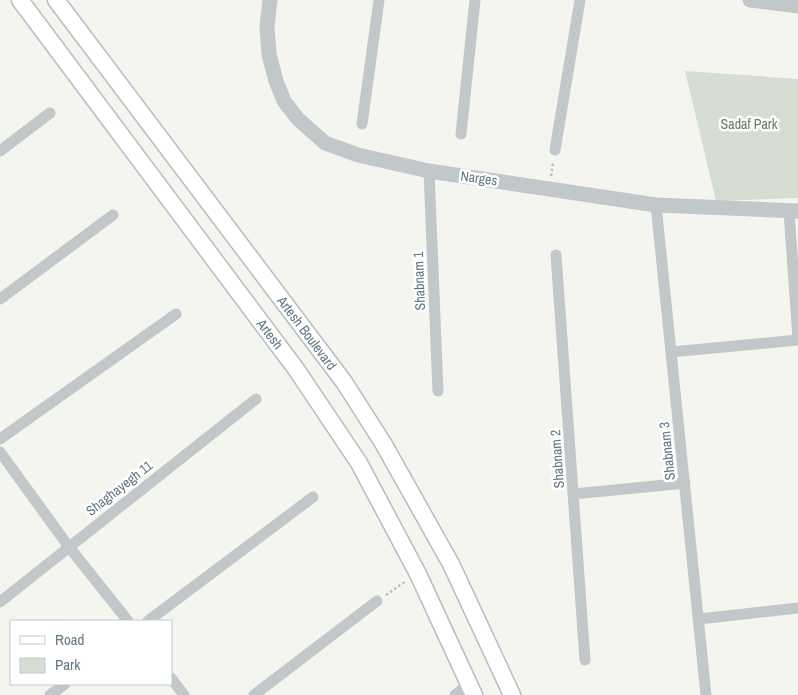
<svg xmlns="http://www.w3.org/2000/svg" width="798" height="695" font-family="'Archivo Narrow',sans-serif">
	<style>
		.green { fill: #d6ddd1 }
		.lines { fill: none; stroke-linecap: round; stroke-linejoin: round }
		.secondary-casing { stroke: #b6bcc0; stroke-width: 19 }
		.path { stroke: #bdc0c2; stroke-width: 2.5; stroke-dasharray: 2.5 2.5; stroke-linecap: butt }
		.minor { stroke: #c2c7ca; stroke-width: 11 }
		.tertiary { stroke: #c2c7ca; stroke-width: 15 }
		.secondary { stroke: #fff; stroke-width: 16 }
		.labels { text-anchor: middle; stroke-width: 5; stroke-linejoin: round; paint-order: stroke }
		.park-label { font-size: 14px; fill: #687b60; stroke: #fff }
		.street-label { font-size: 14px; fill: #617885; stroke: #fff }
	</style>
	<rect width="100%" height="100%" fill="#f5f5f0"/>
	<polygon class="green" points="685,71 798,79 798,198 716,201"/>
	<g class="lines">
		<g class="secondary-casing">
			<g id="secondary">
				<polyline points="20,0 296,369 359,463 418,574 474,695"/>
				<polyline points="56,0 344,382 383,443 451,564 512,695"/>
			</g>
		</g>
		<g class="path">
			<polyline points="551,176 553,162"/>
			<polyline points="386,595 406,581"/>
		</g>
		<g class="minor">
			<polyline points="362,124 379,0"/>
			<polyline points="461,134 475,0"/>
			<polyline points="555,150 580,0"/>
			<polyline points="0,151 50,113"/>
			<polyline points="429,171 438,391"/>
			<polyline points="656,205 706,695"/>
			<polyline points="789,212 798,338"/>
			<polyline points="556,255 585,660"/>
			<polyline points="0,299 113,215"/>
			<polyline points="671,352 798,340"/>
			<polyline points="0,439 176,314"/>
			<polyline points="0,452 69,547 128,621"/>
			<polyline points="574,494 685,483"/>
			<polyline points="0,602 256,399"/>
			<polyline points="699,619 798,608"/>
			<polyline points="148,621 313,497"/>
			<polyline points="171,678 184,695"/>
			<polyline points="50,695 65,684"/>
			<polyline points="254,695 377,601"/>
			<polyline points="455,695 470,683"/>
		</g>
		<g class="tertiary">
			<polyline points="270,0 267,27 269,54 276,81 284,101 298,119 325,143 358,155 429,171 656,205 798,211"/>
			<polyline points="750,0 798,6"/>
		</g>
		<use href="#secondary" class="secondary"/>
	</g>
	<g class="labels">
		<g class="park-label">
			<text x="749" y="129">Sadaf Park</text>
		</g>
		<g class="street-label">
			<text transform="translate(479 178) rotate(8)" y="5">Narges</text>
			<text transform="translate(419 281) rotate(-92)" y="5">Shabnam 1</text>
			<text transform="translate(307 333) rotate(53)" y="5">Artesh Boulevard</text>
			<text transform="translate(270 334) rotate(53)" y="5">Artesh</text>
			<text transform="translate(667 451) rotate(-96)" y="5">Shabnam 3</text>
			<text transform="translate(557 459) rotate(-94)" y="5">Shabnam 2</text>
			<text transform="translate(119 488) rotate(-38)" y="5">Shaghayegh 11</text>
		</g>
	</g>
	<rect x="10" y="620" width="162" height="65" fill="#ffffff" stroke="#c0c9ce"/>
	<rect x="20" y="636" width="25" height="8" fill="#ffffff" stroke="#c0c9ce"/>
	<text x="55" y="645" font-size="15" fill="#617885">Road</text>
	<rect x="20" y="658" width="25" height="15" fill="#d6ddd1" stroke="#c0c9ce"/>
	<text x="55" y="670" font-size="15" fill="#617885">Park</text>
</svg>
